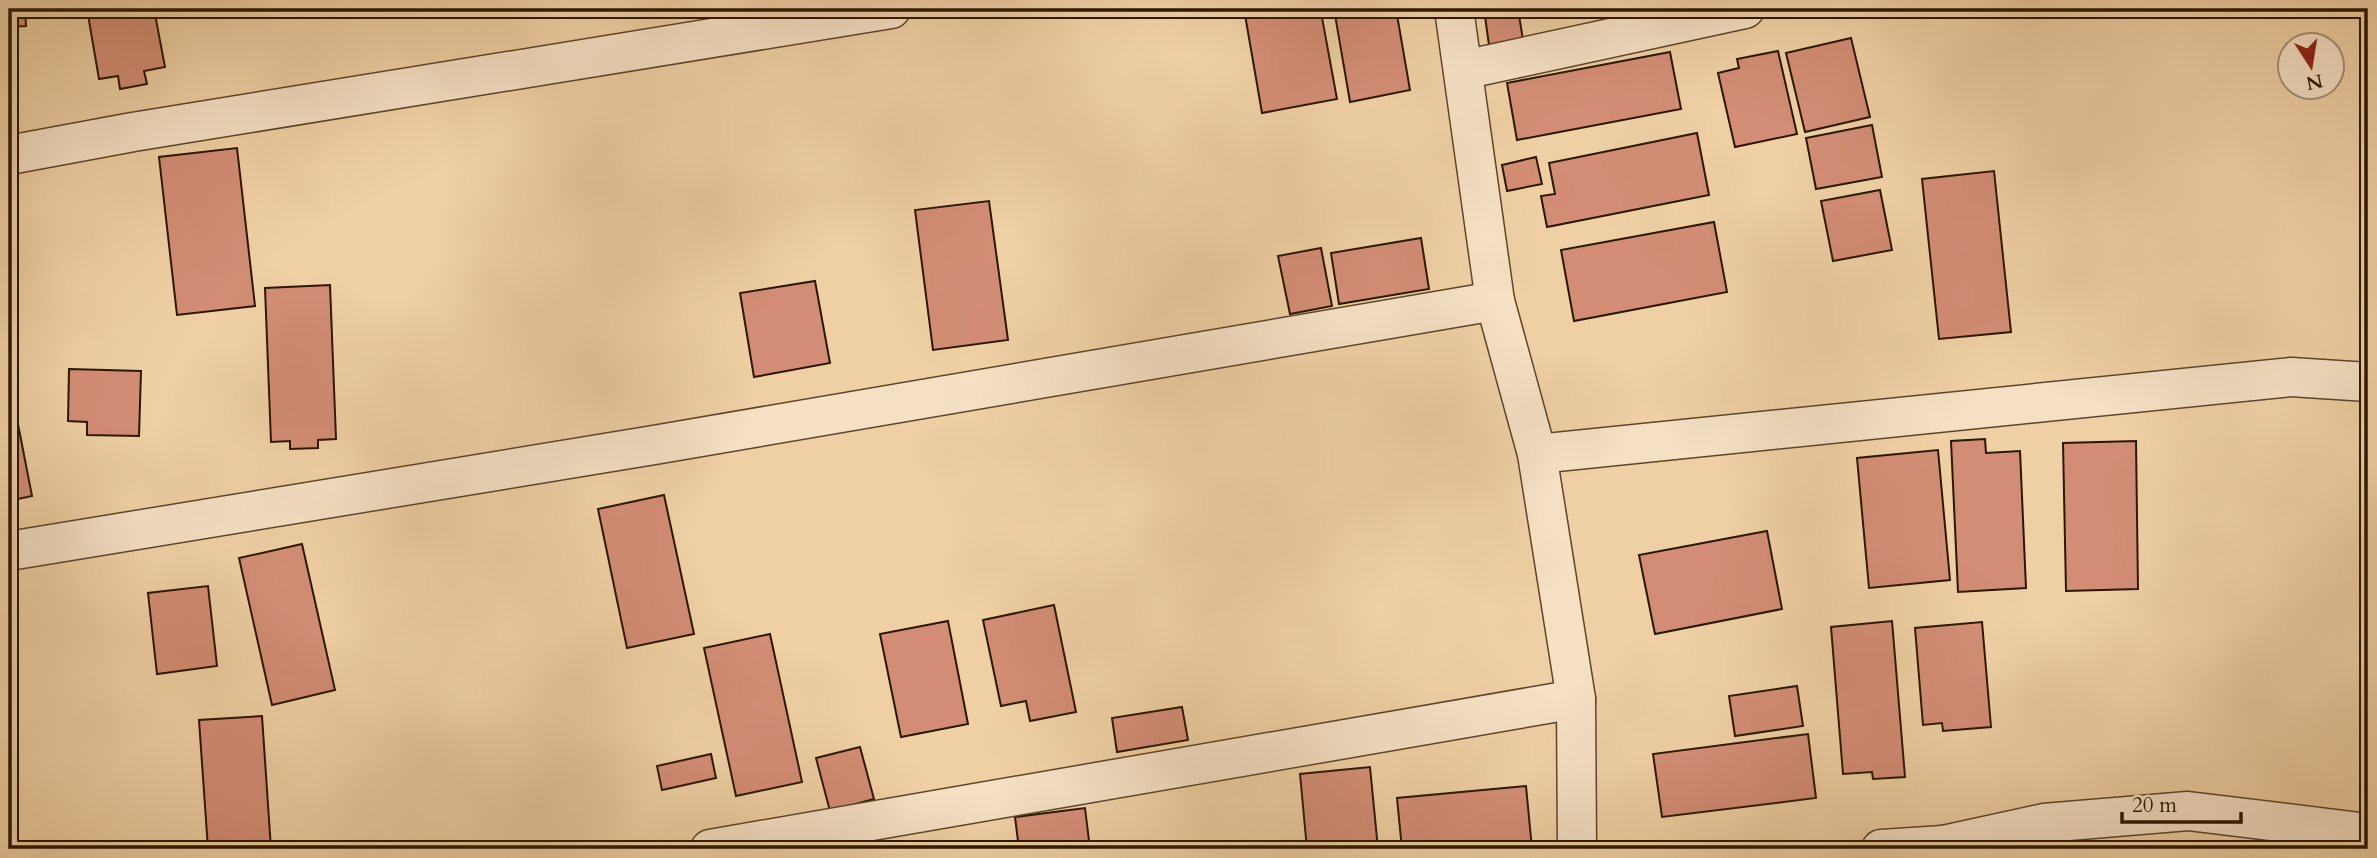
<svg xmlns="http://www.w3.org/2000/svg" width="2377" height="858" font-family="Cardo,serif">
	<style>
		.building { fill: #d38d76; stroke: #2b1700; stroke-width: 2 }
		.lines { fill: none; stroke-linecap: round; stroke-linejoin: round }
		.street-casing { stroke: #5c4529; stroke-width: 41 }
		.street { stroke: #f5e0c4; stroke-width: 38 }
	</style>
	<rect width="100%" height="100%" fill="#efd0a4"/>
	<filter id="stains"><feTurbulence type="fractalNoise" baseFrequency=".00286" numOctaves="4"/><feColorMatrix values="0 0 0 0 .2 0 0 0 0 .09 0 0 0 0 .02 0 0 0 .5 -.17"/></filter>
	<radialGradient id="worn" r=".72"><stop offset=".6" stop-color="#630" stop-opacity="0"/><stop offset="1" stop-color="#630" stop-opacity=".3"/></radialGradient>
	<g class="building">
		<polygon points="9,9 41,9 25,10 26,26 9,27"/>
		<polygon points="87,9 154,9 165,67 144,71 147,84 120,89 118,76 99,79"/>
		<polygon points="1244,9 1313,9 1313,13 1321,12 1337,99 1262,113"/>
		<polygon points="1334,9 1396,9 1410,90 1350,102"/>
		<polygon points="1484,9 1518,9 1523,40 1489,45"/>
		<polygon points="1851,38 1870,117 1805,132 1786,53"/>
		<polygon points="1778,51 1797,134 1735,147 1718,73 1739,68 1737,59"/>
		<polygon points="1670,52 1681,109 1517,140 1507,83"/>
		<polygon points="1872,125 1882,177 1816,189 1806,138"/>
		<polygon points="1697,133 1709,195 1547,227 1541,196 1555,194 1549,163"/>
		<polygon points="237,148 255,306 177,315 159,157"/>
		<polygon points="1536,157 1542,184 1507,191 1502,165"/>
		<polygon points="1994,171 2011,332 1939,339 1922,179"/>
		<polygon points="1880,190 1892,250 1833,261 1821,201"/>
		<polygon points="989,201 1008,340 933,350 915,210"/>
		<polygon points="1714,222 1727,292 1574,321 1561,250"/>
		<polygon points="1421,238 1429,289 1339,304 1331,253"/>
		<polygon points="1321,248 1332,306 1290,314 1278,256"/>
		<polygon points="815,281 830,363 754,377 740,293"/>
		<polygon points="330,285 336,439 318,440 318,448 290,449 290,441 271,442 265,288"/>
		<polygon points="69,369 141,371 139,436 87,435 87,422 68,421"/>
		<polygon points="9,378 32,496 9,501"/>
		<polygon points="1985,439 1986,453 2020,451 2026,588 1958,592 1951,441"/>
		<polygon points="2136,441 2138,589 2066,591 2063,443"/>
		<polygon points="1938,450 1950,580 1869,588 1857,458"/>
		<polygon points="664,495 694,634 627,648 598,509"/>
		<polygon points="1767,531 1782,609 1655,634 1639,555"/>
		<polygon points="302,544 335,690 272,705 239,558"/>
		<polygon points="208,586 217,666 157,674 148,593"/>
		<polygon points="1054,605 1076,712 1030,721 1026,701 1001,706 983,620"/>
		<polygon points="948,621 968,724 901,737 880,634"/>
		<polygon points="1892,621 1905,777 1873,779 1872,772 1843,774 1831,627"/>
		<polygon points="1982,622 1991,727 1943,731 1942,723 1923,725 1915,628"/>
		<polygon points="770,634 802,782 736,796 704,648"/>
		<polygon points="1797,686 1803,726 1735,736 1729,696"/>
		<polygon points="1182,707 1188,740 1117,752 1112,718"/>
		<polygon points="262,716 271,849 208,849 199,720"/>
		<polygon points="1808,734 1816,798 1662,817 1653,754"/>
		<polygon points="860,747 874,799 830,811 816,758"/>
		<polygon points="711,754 716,778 662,790 657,766"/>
		<polygon points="1370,767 1378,849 1307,849 1300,774"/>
		<polygon points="1526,786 1532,849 1402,849 1397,798"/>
		<polygon points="1085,808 1090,849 1019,849 1015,817"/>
	</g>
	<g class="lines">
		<g class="street-casing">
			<g id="street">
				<polyline points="1454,9 1495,301 1537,454 1576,699 1577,849"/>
				<polyline points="1463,70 1745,9"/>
				<polyline points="9,155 133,132 891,9"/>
				<polyline points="1537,454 2291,377 2368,382"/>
				<polyline points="9,551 654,445 1495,301"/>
				<polyline points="710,849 1576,699"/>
				<polyline points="1881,849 1943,845"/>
				<polyline points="1943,849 1943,845 2044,823 2188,811 2368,833"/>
			</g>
		</g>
		<use href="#street" class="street"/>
	</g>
	<rect width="2377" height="858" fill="none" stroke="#efd0a4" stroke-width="35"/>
	<rect x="10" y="10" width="2356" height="837" fill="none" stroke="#2b1700" stroke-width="3.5"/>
	<rect x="18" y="18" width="2342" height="823" fill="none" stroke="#2b1700" stroke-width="2"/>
	<g transform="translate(2311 66) rotate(168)"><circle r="33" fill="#f5e0c4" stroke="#a49076" stroke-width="2"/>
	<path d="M0-5L12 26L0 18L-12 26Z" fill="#8f2418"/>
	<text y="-10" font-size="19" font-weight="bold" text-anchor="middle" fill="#2b1700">N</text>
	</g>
	<path d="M2122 812v10h119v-10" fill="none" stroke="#2b1700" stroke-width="3.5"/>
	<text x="2132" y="812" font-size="21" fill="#2b1700" stroke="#f5e0c4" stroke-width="5" paint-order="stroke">20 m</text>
	<rect width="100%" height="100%" filter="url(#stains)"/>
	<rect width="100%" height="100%" fill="url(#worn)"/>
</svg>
